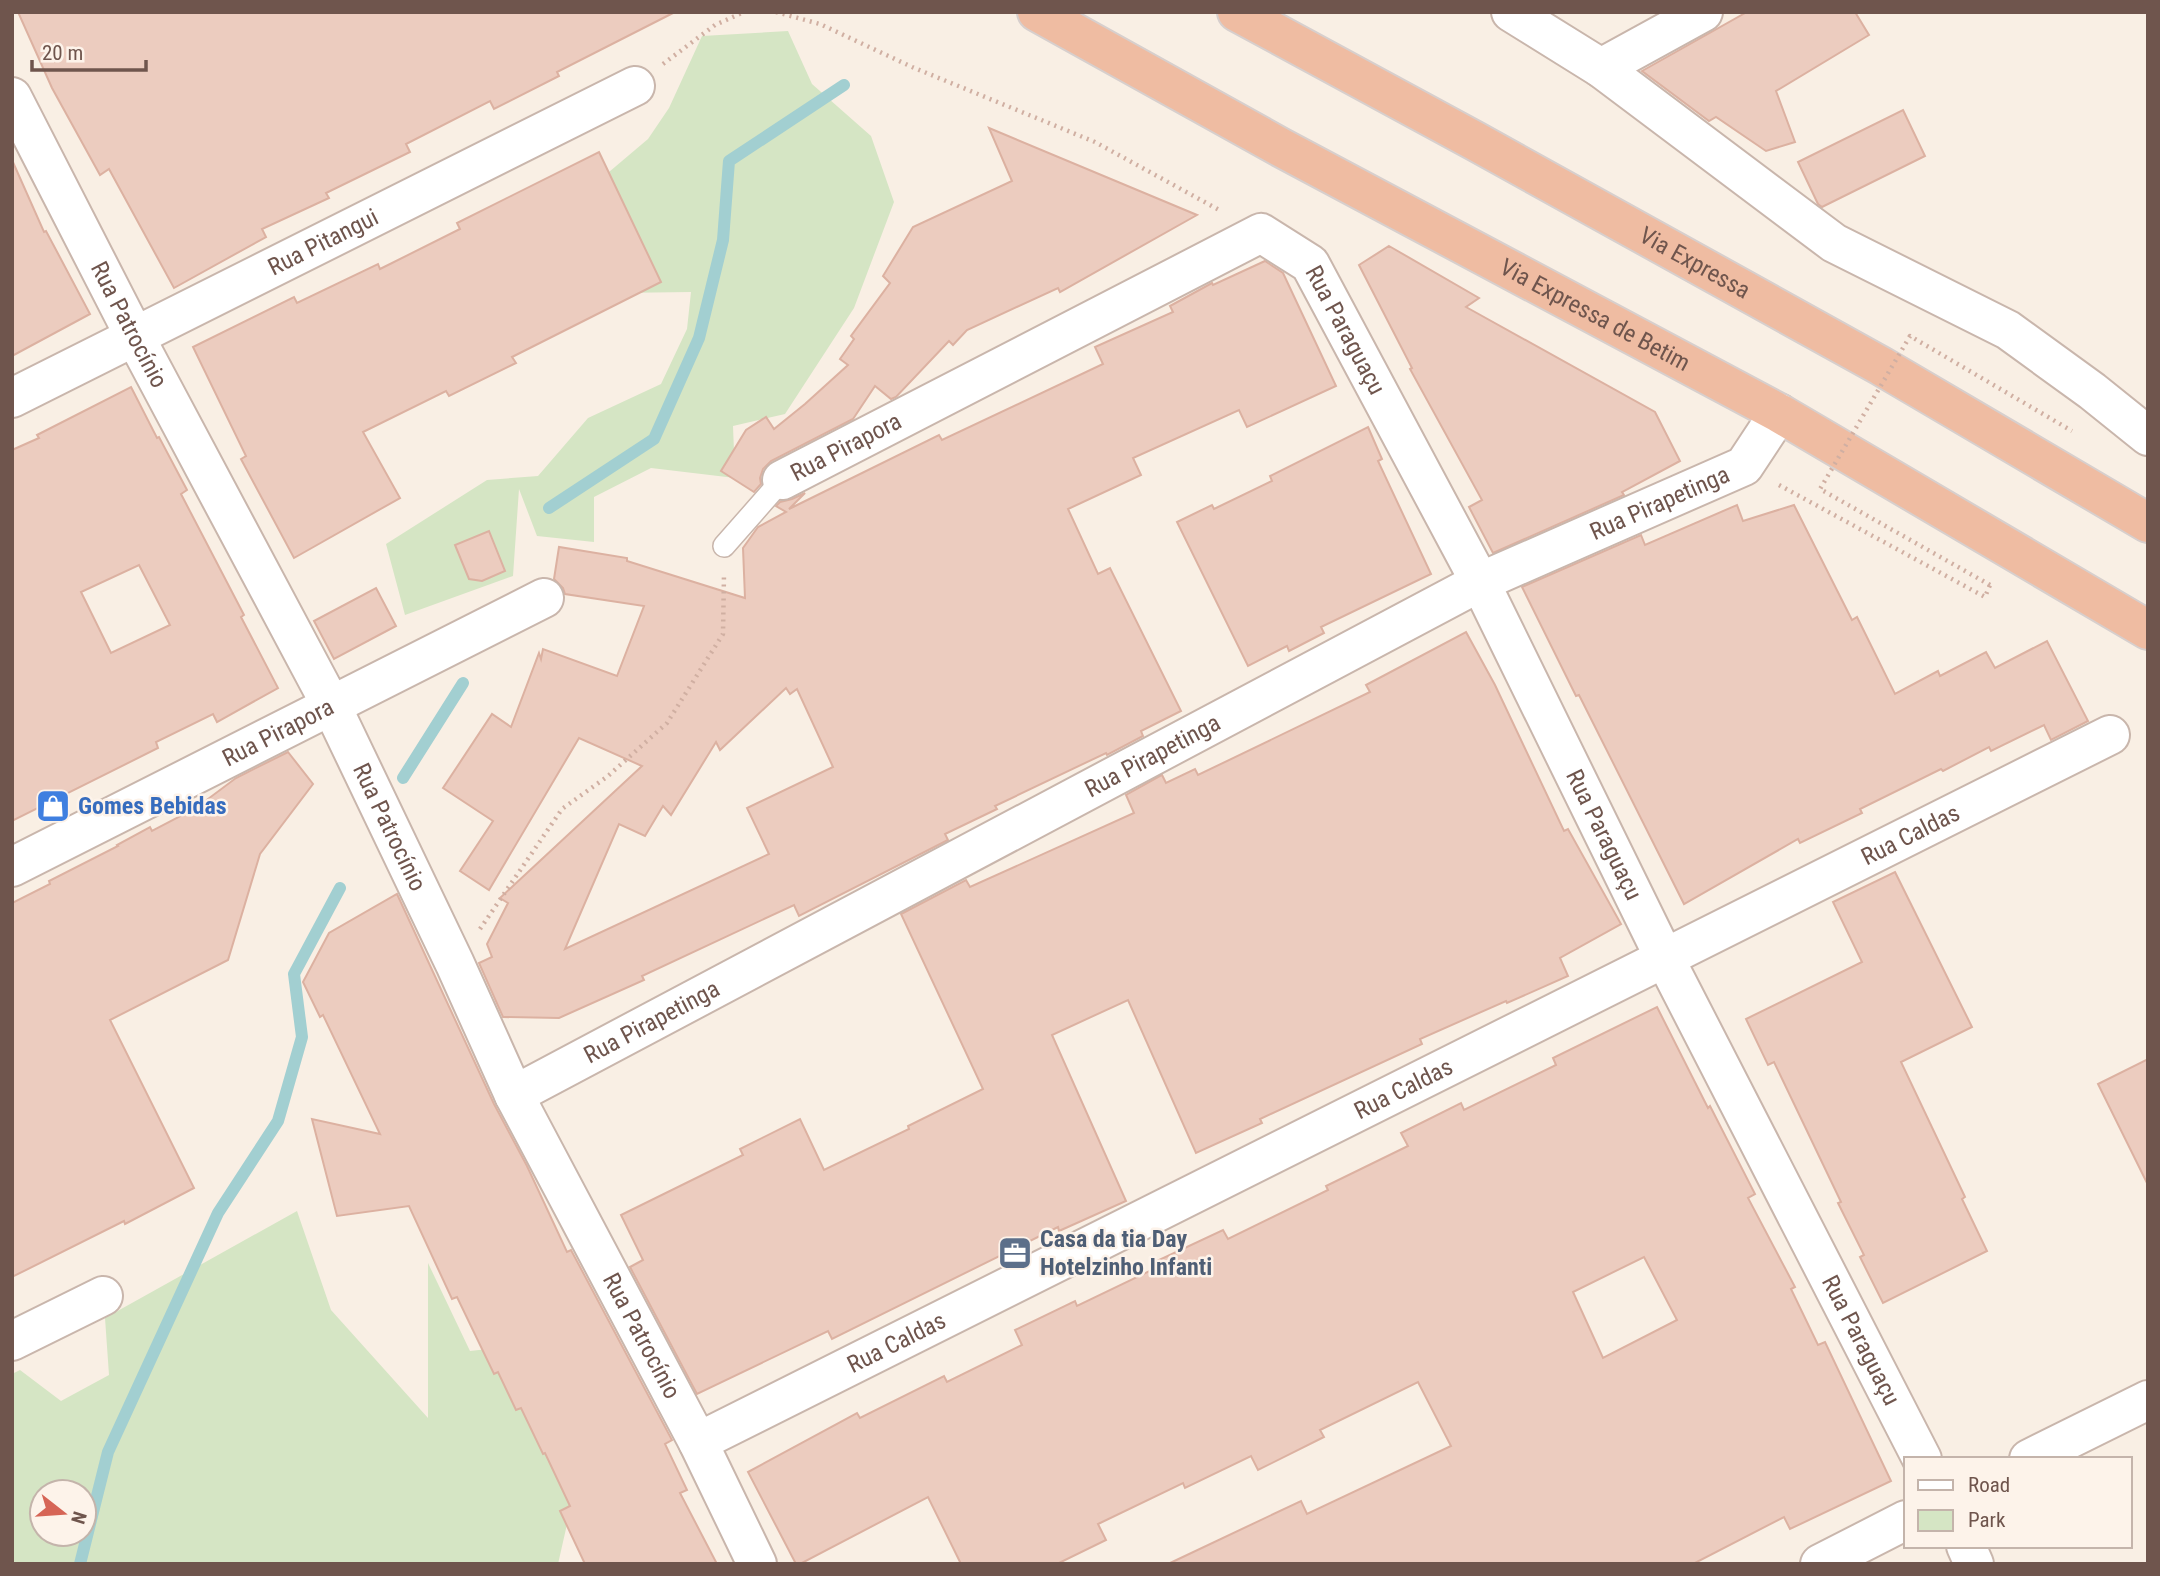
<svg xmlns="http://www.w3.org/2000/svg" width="2160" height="1576" font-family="'Roboto Condensed',sans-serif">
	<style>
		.green { fill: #d5e5c4; fill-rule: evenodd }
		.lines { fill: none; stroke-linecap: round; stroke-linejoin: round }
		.stream { stroke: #a2cfd1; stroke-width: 12 }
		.building { fill: #ecccbf; stroke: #dcb1a1; stroke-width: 2; fill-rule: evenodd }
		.service-casing { stroke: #c9b6ac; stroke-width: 24 }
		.minor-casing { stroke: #c9b6ac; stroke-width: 42 }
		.trunk-casing { stroke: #d7cfcd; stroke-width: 42 }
		.path { stroke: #d0afa2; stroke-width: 4.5; stroke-dasharray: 2 5; stroke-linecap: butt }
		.service { stroke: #fff; stroke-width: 21 }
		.minor { stroke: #fff; stroke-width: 38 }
		.trunk { stroke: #efbca2; stroke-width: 38 }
		.path-bridge { stroke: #d0afa2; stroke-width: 4.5; stroke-dasharray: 2 5; stroke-linecap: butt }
		.labels { text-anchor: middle; stroke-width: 5; stroke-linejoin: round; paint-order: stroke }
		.street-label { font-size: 24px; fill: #6f554d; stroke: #fdf3ea }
		.shop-label { font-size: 24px; font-weight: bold; fill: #366cbe; stroke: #fdf3ea; text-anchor: start }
		.service-label { font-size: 24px; font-weight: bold; fill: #4e5e75; stroke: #fdf3ea; text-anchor: start }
	</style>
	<rect width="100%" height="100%" fill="#f9efe4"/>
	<g class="green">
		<polygon points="788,31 812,84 871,136 894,202 854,308 785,414 733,426 735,478 651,468 594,497 594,542 537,536 519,489 513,576 405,615 386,544 487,480 538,476 588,418 661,384 687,329 691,292 616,293 596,183 648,139 669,108 702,36"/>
		<path d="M297 1211 331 1310 428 1418V1263L470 1351 559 1341 580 1467 558 1564H12V1374L20 1370 61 1401 109 1375 105 1318ZM42 1492H84V1534H42Z"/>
	</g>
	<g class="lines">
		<g class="stream">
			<polyline points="549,508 654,439 699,338 723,240 729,161 844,85"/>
			<polyline points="403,778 463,683"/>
			<polyline points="80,1564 108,1452 218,1213 278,1121 302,1037 294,974 340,888"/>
		</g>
	</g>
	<g class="building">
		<polygon points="18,12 675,12 557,72 559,76 494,109 490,101 406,144 410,152 326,193 329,198 262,229 266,237 174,288 109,169 100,175 52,88"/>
		<polygon points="1747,12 1855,12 1869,35 1776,91 1795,142 1766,151 1716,117 1709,121 1642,71"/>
		<polygon points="1903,110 1925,156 1822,207 1818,204 1798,162"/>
		<polygon points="989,128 1197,215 1060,292 1058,288 967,330 953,345 949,341 896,397 891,399 875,386 853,419 771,461 763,469 760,478 761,484 754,492 721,471 746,430 766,417 774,429 805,404 848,365 840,359 854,339 851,336 890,283 883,276 913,227 1012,181"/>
		<polygon points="599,152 661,282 512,357 516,363 449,396 446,391 363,432 400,498 294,558 241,459 246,456 193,347 294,297 297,303 378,264 380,269 460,229 457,223"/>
		<polygon points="12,160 44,232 46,231 90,314 12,356"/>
		<polygon points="1389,246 1479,298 1466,307 1655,412 1680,461 1622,492 1624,495 1493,553 1469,507 1482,500 1410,369 1412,368 1359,265"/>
		<path d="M1265 261 1283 273 1336 386 1247 427 1239 410 1133 458 1141 475 1068 509 1098 574 1110 568 1181 711 1141 731 1143 736 1107 755 1106 753 995 806 997 809 945 834 948 840 799 916 794 905 642 976 644 980 559 1018 503 1017 479 963 492 957 487 944 508 903 500 898 642 766 579 738 489 890 460 871 493 821 443 788 492 714 511 727 539 653 541 659 543 649 617 676 644 606 565 594 563 588 554 579 559 547 627 558V561L745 598 743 548 758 527 786 512 776 506 780 502 792 499 805 493 789 509 939 435 942 440 1103 364 1095 347 1173 312 1170 306 1212 283 1213 285ZM786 688 790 694 797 689 833 767 747 808 769 854 565 949 619 824 645 836 663 806 671 815 716 742 720 750Z"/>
		<path d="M131 387 157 438 159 437 187 490 181 494 244 615 241 617 278 688 217 722 213 714 156 742 158 748 12 821V450L39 438 37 435ZM139 565 170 625 111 653 81 592Z"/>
		<polygon points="1368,427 1382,459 1378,461 1431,574 1321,627 1324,633 1289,651 1287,646 1248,666 1177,522 1212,505 1214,509 1272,481 1270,476"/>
		<polygon points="1737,505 1743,521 1794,505 1852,620 1857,617 1895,694 1938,671 1940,676 1986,652 1995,668 2047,641 2088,721 2051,740 2044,725 1991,751 1989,747 1943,771 1941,769 1860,809 1862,813 1800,843 1798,839 1684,904 1579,695 1576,696 1522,587 1641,535 1645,545"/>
		<polygon points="489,531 505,571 482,581 469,579 455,545"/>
		<polygon points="376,588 396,626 334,659 314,621"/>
		<polygon points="1466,632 1495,685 1564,831 1568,829 1621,924 1560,958 1568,976 1507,1003 1506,1001 1420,1039 1422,1044 1260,1119 1262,1123 1196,1153 1128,1000 1052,1035 1126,1201 1059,1231 1058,1227 832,1339 828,1331 697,1394 630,1267 643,1260 621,1215 743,1155 740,1149 800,1119 824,1170 909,1129 908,1126 983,1089 901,914 966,880 970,887 1134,813 1126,795 1162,775 1166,783 1195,769 1198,775 1370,692 1366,685"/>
		<polygon points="288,752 313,784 260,854 228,960 110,1020 194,1188 125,1224 124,1221 12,1277 12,903 50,884 49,881 118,846 117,845 150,827 152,831 196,808 236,778"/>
		<polygon points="1895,872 1972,1027 1901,1062 1965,1197 1962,1199 1987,1251 1883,1303 1860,1257 1864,1255 1838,1203 1841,1202 1774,1062 1768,1065 1746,1019 1862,962 1833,902"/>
		<polygon points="397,894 494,1104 527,1166 567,1252 571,1250 672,1440 665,1444 687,1490 680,1493 717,1564 585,1564 560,1511 570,1506 545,1453 543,1454 521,1408 516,1410 498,1372 494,1374 457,1297 452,1299 409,1206 337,1216 312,1119 380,1134 323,1015 320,1017 303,982 329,933"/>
		<path d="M1657 1007 1708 1108 1710 1106 1755 1194 1748 1198 1795 1287 1791 1289 1818 1345 1825 1342 1891 1481 1790 1529 1784 1517 1693 1564H1168L1301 1501 1307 1514 1451 1446 1418 1382 1320 1430 1324 1437 1258 1470 1251 1456 1185 1488 1183 1483 1098 1524 1106 1540 1057 1564H961L928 1497 800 1564H796L748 1472 857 1413 860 1418 944 1376 947 1382 1022 1345 1015 1330 1075 1301 1077 1306 1160 1266 1157 1261 1223 1230 1228 1239 1328 1190 1326 1186 1408 1146 1401 1133 1461 1103 1464 1110 1556 1065 1553 1058ZM1644 1257 1677 1320 1603 1358 1573 1292Z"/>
		<polygon points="2148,1059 2148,1185 2098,1084"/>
	</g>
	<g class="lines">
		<g class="service-casing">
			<polyline id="service" points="724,546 782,480"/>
		</g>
		<g class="minor-casing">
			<g id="minor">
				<polyline points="1511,12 1601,68 1834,243 2008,330 2092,391 2148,436"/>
				<polyline points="1601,68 1703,12"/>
				<path id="s1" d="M12 97 135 337 331 705 455 964 514 1095 698 1442 757 1564"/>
				<path id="s2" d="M12 398 635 86"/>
				<path id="s3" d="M782 480 1261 233 1310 264 1480 582 1664 957 1922 1459"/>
				<path id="s4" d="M12 867 544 598"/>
				<path id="s5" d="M514 1095 1480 582 1744 466 1779 413"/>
				<polyline points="12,1341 103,1296"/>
				<path id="s6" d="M698 1442 2110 735"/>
				<polyline points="2029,1459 2148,1400"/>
				<polyline points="1966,1546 1974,1564"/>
				<polyline points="1820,1564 1906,1520"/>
			</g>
		</g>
		<g class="trunk-casing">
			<g id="trunk">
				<path id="s7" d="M1037 12 1280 147 1779 413 2148 630"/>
				<path id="s8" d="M1237 12 1475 141 1881 366 2148 523"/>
			</g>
		</g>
		<g class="path">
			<polyline points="776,12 820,24 912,67 1095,142 1221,211"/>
			<polyline points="663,64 715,25 744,12"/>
			<polyline points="1779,485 1985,597 1990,585"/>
			<polyline points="480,929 562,809 608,776 667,723 723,634 724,574"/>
		</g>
		<use href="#service" class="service"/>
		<use href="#minor" class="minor"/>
		<use href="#trunk" class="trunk"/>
		<polyline class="path-bridge" points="1990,585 1820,489 1910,336 2072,431"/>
	</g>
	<defs>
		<g id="shop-square" transform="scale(1.75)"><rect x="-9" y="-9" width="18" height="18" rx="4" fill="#3f7fe0" stroke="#fdf3ea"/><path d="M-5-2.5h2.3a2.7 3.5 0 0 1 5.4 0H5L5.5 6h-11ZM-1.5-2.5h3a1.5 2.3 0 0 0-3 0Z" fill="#fff"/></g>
		<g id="office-square" transform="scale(1.75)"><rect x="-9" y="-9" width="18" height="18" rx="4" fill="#5c6f8a" stroke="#fdf3ea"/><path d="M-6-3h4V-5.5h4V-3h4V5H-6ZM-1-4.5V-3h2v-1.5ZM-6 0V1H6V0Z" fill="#fff"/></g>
	</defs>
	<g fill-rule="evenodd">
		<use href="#shop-square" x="53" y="806"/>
		<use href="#office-square" x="1015" y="1253"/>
	</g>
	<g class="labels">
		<g class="street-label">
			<text dy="8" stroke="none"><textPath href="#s2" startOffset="348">Rua Pitangui</textPath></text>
			<text dy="8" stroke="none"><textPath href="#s8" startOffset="522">Via Expressa</textPath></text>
			<text dy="8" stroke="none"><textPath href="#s7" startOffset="635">Via Expressa de Betim</textPath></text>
			<text dy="8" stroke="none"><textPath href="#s1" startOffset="256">Rua Patrocínio</textPath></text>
			<text dy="8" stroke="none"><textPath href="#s3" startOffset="672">Rua Paraguaçu</textPath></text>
			<text dy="8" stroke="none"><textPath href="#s3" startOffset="72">Rua Pirapora</textPath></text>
			<text dy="8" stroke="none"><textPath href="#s5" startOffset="1290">Rua Pirapetinga</textPath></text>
			<text dy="8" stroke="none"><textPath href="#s4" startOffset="298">Rua Pirapora</textPath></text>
			<text dy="8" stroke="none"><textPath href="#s5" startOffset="723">Rua Pirapetinga</textPath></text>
			<text dy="8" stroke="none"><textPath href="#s1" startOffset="822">Rua Patrocínio</textPath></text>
			<text dy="8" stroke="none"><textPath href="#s6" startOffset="1356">Rua Caldas</textPath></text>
			<text dy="8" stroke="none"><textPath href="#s3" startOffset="1239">Rua Paraguaçu</textPath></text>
			<text dy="8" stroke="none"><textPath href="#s5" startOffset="156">Rua Pirapetinga</textPath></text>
			<text dy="8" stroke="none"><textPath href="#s6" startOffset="789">Rua Caldas</textPath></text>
			<text dy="8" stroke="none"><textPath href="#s1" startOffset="1390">Rua Patrocínio</textPath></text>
			<text dy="8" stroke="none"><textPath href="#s3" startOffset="1806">Rua Paraguaçu</textPath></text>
			<text dy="8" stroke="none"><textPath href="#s6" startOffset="222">Rua Caldas</textPath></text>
		</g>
		<g class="shop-label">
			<text x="78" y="814">Gomes Bebidas</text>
		</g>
		<g class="service-label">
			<text x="1040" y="1247">Casa da tia Day<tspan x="1040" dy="28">Hotelzinho Infanti</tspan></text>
		</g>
	</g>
	<rect width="2160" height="1576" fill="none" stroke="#6f554d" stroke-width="28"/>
	<rect x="1904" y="1457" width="228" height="91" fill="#fdf3ea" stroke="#c4b4ab" stroke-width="2"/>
	<rect x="1918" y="1480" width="35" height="10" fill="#ffffff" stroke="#c4b4ab" stroke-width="2"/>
	<text x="1968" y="1492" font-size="21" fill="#6f554d">Road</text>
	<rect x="1918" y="1510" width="35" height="21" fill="#d5e5c4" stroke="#c4b4ab" stroke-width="2"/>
	<text x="1968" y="1527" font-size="21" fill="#6f554d">Park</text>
	<g transform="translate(63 1513) rotate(107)"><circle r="33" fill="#fdf3ea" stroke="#c4b4ab" stroke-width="2"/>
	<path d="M0-5L12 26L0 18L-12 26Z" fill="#d66556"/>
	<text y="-10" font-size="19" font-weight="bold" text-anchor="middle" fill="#6f554d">N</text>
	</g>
	<path d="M32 60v10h114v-10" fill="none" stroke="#6f554d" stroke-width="3.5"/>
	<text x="42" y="60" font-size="21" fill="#6f554d" stroke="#fdf3ea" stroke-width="5" paint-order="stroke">20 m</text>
</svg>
